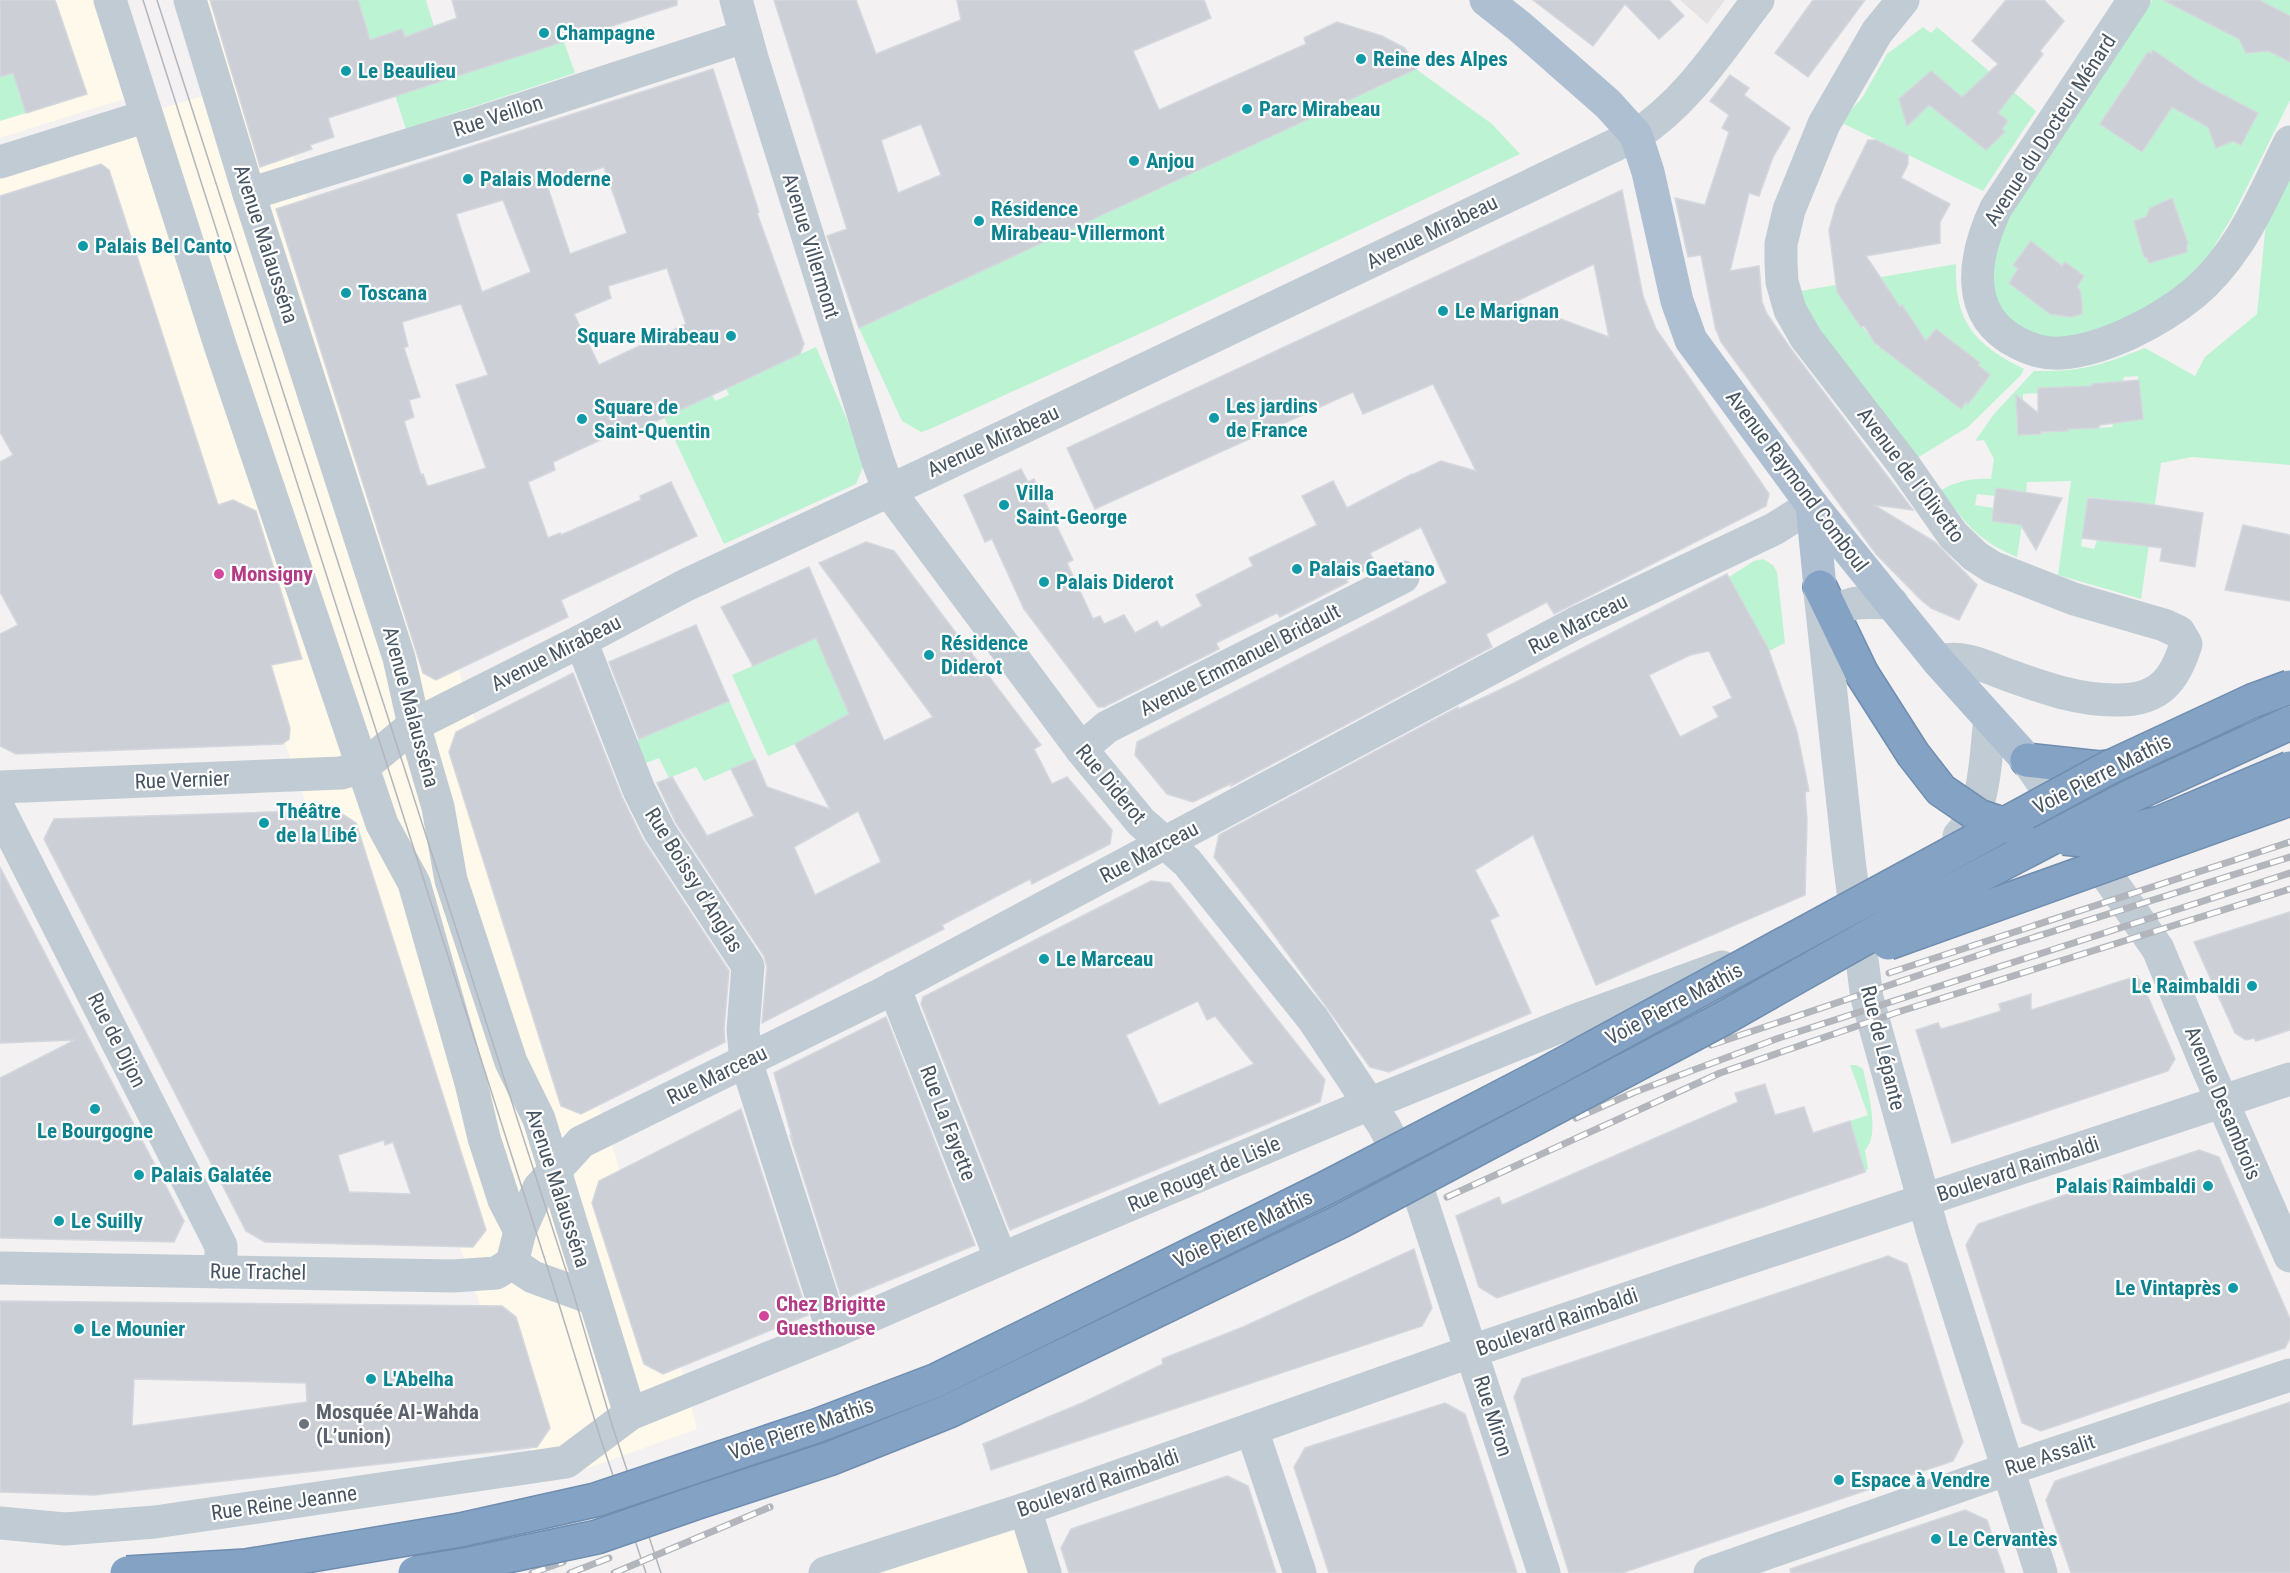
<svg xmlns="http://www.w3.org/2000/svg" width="2290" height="1573" font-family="'Roboto Condensed',sans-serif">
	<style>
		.commercial { fill: #fef9ea }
		.education { fill: #e5e2e3 }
		.green { fill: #bcf4d3; fill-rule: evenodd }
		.building { fill: #ccd0d6; stroke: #d4d7dd; stroke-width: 1.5; fill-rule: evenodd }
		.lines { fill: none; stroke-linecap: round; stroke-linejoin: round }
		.highway-casing { stroke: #6f8db0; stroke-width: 36 }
		.minor { stroke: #c0cbd4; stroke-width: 33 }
		.major { stroke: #aebfd2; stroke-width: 33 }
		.highway { stroke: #84a2c4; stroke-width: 33 }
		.tram { stroke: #b2b6bc; stroke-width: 1.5 }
		.rail-casing { stroke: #b2b6bc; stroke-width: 7 }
		.rail { stroke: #fff; stroke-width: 4.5; stroke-dasharray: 14; stroke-linecap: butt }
		.highway-bridge-casing { stroke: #6f8db0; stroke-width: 36; stroke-linecap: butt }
		.highway-bridge { stroke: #84a2c4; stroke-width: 33 }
		.culture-dot { fill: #0f9aa8; stroke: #fff; stroke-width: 2 }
		.hotel-dot { fill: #d1479c; stroke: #fff; stroke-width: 2 }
		.worship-dot { fill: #6b7280; stroke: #fff; stroke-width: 2 }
		.labels { text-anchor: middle; stroke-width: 4.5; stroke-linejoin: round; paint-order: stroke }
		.culture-label { font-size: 21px; font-weight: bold; fill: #0d838f; stroke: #fff; text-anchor: start }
		.street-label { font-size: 21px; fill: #465461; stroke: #fff }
		.hotel-label { font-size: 21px; font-weight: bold; fill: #b23c85; stroke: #fff; text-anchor: start }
		.worship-label { font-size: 21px; font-weight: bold; fill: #5b616d; stroke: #fff; text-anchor: start }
	</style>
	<rect width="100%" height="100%" fill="#f3f1f1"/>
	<g class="commercial">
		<polygon points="0,0 94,0 124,99 0,138"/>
		<polygon points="197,0 243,0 674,1338 697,1429 580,1471 542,1483 92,187 0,217 0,157 226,89"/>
		<polygon points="1015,1524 1031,1573 868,1573"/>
	</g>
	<polygon class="education" points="1680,0 1725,0 1707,24"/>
	<g class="green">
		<polygon points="350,0 426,0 435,30 405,39 401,29 383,35 371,45"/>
		<path d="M2152 0H2176L2190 14 2219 29 2234 0H2290V19L2242 42 2245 51 2266 49 2282 58H2290V100L2232 217 2206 260 2165 299 2117 324 2067 337H2045L2023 331 1994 302 1993 250 2002 225ZM2153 51 2190 81 2142 152 2100 124 2148 53 2151 54ZM2217 91 2258 113 2211 129 2201 123ZM2147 217 2181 220 2188 243 2187 252 2150 263 2144 257 2134 221ZM2031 242 2062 266 2066 263 2084 276 2077 287 2080 291 2077 295 2081 299 2082 309 2071 317 2065 316 2054 309 2049 314 2010 283 2018 269 2013 264Z"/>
		<path d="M1923 27 1931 33 1937 27 2036 111 1983 191 1840 122 1862 98 1887 54ZM1931 71 1962 97 1969 90 2008 122 2002 129 2004 133 1986 150 1929 105 1899 100Z"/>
		<polygon points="564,42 575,73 406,129 395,95"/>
		<polygon points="1416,69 1492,124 1520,154 1161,324 930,429 921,432 902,421 859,328"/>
		<polygon points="13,73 26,113 0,121 0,77"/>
		<path d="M2290 176V465L2192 457 2161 463 2141 599 2058 575 2071 481 2027 482 2026 494 1996 489 1995 496 1977 494 1975 505 1993 508V521L2022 525 2017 557C1977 540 1966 524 1941 490 1958 481 1971 478 1991 479L1994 459 1984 440 1975 441 1994 414 2034 371C2081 372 2102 365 2145 348L2195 376 2205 357 2257 314 2266 222ZM2138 376 2143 419 2112 423 2113 427 2094 428 2092 384 2123 381 2124 377ZM2066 387 2067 431 2018 435 2016 409 2023 405V394L2038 393V388ZM2088 497 2140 503 2125 543 2097 540 2094 549 2081 546Z"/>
		<path d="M1956 264C1954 322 1974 344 2024 369L2021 375 1968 427 1917 458 1806 313 1795 292ZM1902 306 1914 323 1878 347 1852 314 1896 309ZM1935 329 1979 363 1978 365 1990 375 1968 404 1966 402 1961 408 1906 367Z"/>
		<polygon points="816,347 865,462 856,484 724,544 664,417 712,395 715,401 729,395 726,388"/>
		<polygon points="1763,559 1773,565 1777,572 1785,643 1767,652 1729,577 1754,561"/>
		<polygon points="816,638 849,714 795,744 768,756 732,675"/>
		<polygon points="729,700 755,759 704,781 696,767 669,778 659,758 641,765 633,742"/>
		<path d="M1850 1065H1856L1863 1069C1867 1088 1881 1135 1865 1150L1868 1169 1865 1172 1850 1121 1868 1115Z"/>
	</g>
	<g class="building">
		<polygon points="0,0 55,0 87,94 26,113 13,73 0,77"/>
		<polygon points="210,0 358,0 370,40 402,29 405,37 457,18 452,0 677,0 677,5 328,118 334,137 310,145 312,149 260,167"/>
		<path d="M774 0H856L876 54 961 20 957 0H1204L1211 18 1133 51 1159 110 1306 44 1304 38 1337 22 1382 36 1405 48 1416 69 859 328 827 236 847 229ZM921 124 941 175 898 193 881 140Z"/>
		<polygon points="1533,0 1669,0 1684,16 1659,39 1625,4 1593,46"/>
		<polygon points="1813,0 1865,0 1808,77 1775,53"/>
		<polygon points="2006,0 2044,0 2064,21 2040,51 2043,54 1998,113 2008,121 2002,129 2005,132 1986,150 1929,105 1907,126 1899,99 1931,71 1962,97 1998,64 1972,41"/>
		<polygon points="2163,0 2259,0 2290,16 2290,62 2269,51 2246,53 2239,39"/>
		<polygon points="2153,50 2201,83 2258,113 2241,145 2233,141 2216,148 2208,127 2172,107 2142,152 2100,124 2148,52 2151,54"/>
		<path d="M713 69 759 212 757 213 804 344 800 354 635 431 632 425 553 462 555 470 528 482 548 538 560 533 561 535 641 500 640 496 671 482 697 536 561 600 568 617 436 680 423 673 276 209ZM604 167 627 233 570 254 547 185ZM503 200 531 272 482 292 456 214ZM667 268 686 324 599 365 574 314 611 298 608 286ZM461 304 488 375 456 385 486 468 429 486 427 485 423 474 421 475 404 421 414 417 409 400 420 397 404 348 408 346 402 322Z"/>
		<polygon points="1730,75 1749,88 1744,95 1790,128 1773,157 1759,196 1749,193 1730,271 1759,266 1762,302 1767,314 1791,349 1913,510 1874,505 1935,542 1977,585 1959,620 1931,608 1920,599 1876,554 1721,342 1716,329 1716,331 1701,255 1688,257 1675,198 1705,205 1729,132 1722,128 1729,115 1710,101"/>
		<polygon points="1868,140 1876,140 1908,155 1908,164 1901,178 1950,204 1940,222 1940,243 1866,256 1900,307 1902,305 1926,341 1936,329 1980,363 1978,365 1990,375 1968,404 1966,402 1961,409 1875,343 1864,326 1861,327 1837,292 1829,230 1836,205"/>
		<polygon points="101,164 109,170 218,505 233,500 256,511 302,659 271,665 290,728 289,739 282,744 16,754 0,746 0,634 18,625 0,592 0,462 13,455 0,432 0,196"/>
		<path d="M1622 190 1643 296 1656 329 1769 494 1766 506 1554 614 1547 602 1486 634 1492 647 1231 786 1232 783 1193 802 1167 794 1135 755 1137 742 1447 583 1421 527 1370 553 1376 565 1346 580 1348 582 1280 617 1277 613 1216 643 1219 649 1104 707H1098L1024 609 992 539 985 542 964 495 1021 469 1028 482 1034 479 1073 560 1067 563 1093 619 1100 616 1104 624 1124 615 1135 633 1157 621 1161 628 1202 606 1196 595 1253 566 1249 558 1317 525 1302 496 1333 481 1347 508 1412 474V475L1441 461 1476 471 1433 384 1363 414 1353 392 1095 509 1067 448ZM1594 264 1609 337 1515 302 1569 276Z"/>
		<polygon points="2172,198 2188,243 2187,245 2187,252 2149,263 2147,258 2144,257 2134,221 2146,217 2150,208"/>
		<polygon points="2031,241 2062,266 2065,262 2084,276 2077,287 2080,290 2082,303 2082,314 2071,317 2050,314 2009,283 2018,269 2013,265"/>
		<polygon points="2139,380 2143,419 2100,425 2098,428 2067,429 2068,431 2041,432 2041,434 2018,435 2016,395 2038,413 2038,388 2092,386 2092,384"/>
		<polygon points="1996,488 2062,498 2036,550 2021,525 1992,521"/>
		<polygon points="2088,498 2141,503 2203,513 2195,567 2160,561 2162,548 2082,538"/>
		<polygon points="2243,525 2290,535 2290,601 2225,590"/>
		<path d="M866 542 894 551 1041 745 1034 749 1052 784 1067 777 1112 830 1110 844 1032 884 1030 879 961 915 942 925 944 929 762 1023 767 967 764 956 676 823 657 783 672 777 707 836 754 816 731 769 755 759 767 787 830 809 795 744 849 714 816 638 753 666 721 607 809 567 884 741 933 717 819 563ZM858 811 881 862 815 895 794 847Z"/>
		<path d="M1727 574 1768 648 1797 732 1809 791 1805 792 1807 820 1805 895 1596 985 1533 835 1475 870 1499 916 1490 920 1531 1013 1389 1072 1370 1067 1261 917 1214 857 1219 835 1458 707 1459 709 1510 685ZM1709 651 1732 698 1713 707 1719 717 1680 737 1649 675 1690 655Z"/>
		<polygon points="696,625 729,701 639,739 609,662"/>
		<polygon points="573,673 622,797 643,840 729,971 724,1029 725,1042 581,1114 561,1106 449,752 456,732"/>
		<path d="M336 810 356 823 486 1230 473 1247 265 1242 246 1231 44 839 54 819ZM384 1140 385 1145 393 1142 411 1194 349 1192 338 1155Z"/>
		<polygon points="0,867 184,1221 174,1242 0,1238 0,1078 75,1040 0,1043"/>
		<path d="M1151 881 1170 883 1325 1080 1320 1102 1010 1230 921 1004 923 997ZM1198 1001 1207 1020 1215 1016 1254 1064 1159 1105 1126 1035Z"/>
		<polygon points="2290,912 2290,1030 2256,1041 2254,1038 2246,1040 2235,1033 2194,942"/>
		<polygon points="2137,976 2143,985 2175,1059 2168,1071 1952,1143 1916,1030 1938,1023 1941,1029 1962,1023 2001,1011 1999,1004 2031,994 2031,1010"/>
		<polygon points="886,1017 975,1245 849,1297 841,1296 790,1135 792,1137 774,1073"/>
		<polygon points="1765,1084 1775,1115 1804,1107 1813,1133 1850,1121 1865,1172 1497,1298 1479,1287 1456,1216 1499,1197 1502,1205 1738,1102 1735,1093"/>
		<polygon points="741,1109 808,1315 663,1374 644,1364 592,1203 599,1181"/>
		<polygon points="2199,1150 2219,1157 2290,1319 2290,1338 2285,1348 2041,1431 2022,1423 1966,1245 1978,1224"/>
		<polygon points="1414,1249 1432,1308 1422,1326 991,1470 983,1444 1082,1403 1163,1364 1162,1359 1243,1327"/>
		<polygon points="1888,1256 1907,1264 1945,1386 1963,1442 1953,1461 1622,1573 1569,1573 1514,1397 1522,1379"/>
		<path d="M0 1301 502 1306 516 1317 550 1428 537 1447 94 1495 0 1492ZM134 1379 306 1383 307 1402 132 1426Z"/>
		<polygon points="2290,1402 2290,1573 2071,1573 2046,1500 2055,1481"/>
		<polygon points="1445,1403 1465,1414 1517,1573 1329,1573 1294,1467 1305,1448"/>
		<polygon points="1227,1476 1248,1486 1276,1573 1069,1573 1061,1548 1071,1529"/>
		<polygon points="1965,1510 1987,1520 2005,1573 1791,1573 1790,1569"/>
	</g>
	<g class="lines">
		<g class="highway-casing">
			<g id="highway">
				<polyline points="1820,587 1862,674"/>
				<polyline points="2027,760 2099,768 2161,760 2229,739"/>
			</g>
		</g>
		<g class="minor">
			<polyline points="110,0 221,348 382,824 414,883 471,1083 484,1138 504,1200 520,1231"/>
			<polyline points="190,0 249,194 399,658 414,725 438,807 451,880 511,1062 539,1119 630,1414"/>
			<polyline points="736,0 752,58 878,461 889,491 1081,749 1141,822 1187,862 1313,1019 1384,1126 1418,1190 1544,1573"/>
			<path d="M1903 0 1877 32 1824 124 1789 210 1781 244V263L1782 282 1790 310 1806 338 1904 465 1953 535 1975 556 1992 567 2074 599 2164 625 2179 632 2186 644C2175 680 2159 700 2119 700 2080 701 2044 688 2008 675 1984 666 1964 655 1938 661"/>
			<path d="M2134 0 1996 208C1974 255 1962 315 2018 343 2032 350 2044 354 2061 353 2105 350 2160 321 2193 294 2241 254 2263 196 2290 142"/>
			<polyline points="0,162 147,116"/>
			<polyline points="249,194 476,124 746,36"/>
			<polyline points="1820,592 1849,860 1867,998 1933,1233 2041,1573"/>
			<path d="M1824 620C1850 599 1859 602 1892 603"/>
			<polyline points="581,641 639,790 660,832 748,966 743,1030 746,1061 833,1332"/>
			<polyline points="1081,749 1107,727 1403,577"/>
			<polyline points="2027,760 2158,949 2208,1069 2290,1256"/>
			<path d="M0 787 341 773 363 767 414 725 581 641 686 585 925 474 1636 135C1687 103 1722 47 1758 0"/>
			<polyline points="0,811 221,1246 221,1272"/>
			<path d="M1959 836C1987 808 1985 756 1990 719"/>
			<polyline points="894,987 1001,1259"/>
			<polyline points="512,1263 520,1231 539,1188 581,1142 884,993 1576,623 1774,529 1812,505"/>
			<polyline points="512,1263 533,1277 594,1299"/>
			<polyline points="0,1268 453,1276 496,1273 512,1263"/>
			<polyline points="1252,1430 1300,1573"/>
			<polyline points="1025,1509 1045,1573"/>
			<polyline points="0,1523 65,1529 155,1522 566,1462 630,1414 833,1332 1001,1259 1369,1104 1576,1020 1722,967"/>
			<polyline points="825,1573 1025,1509 1472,1351 1673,1283 2290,1079"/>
			<polyline points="1710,1573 2008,1469 2290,1375"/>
		</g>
		<g class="major">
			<polyline points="1486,0 1519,26 1608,104 1636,135 1648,172 1677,301 1691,340 1812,505 1938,661 2027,760"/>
			<polyline points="1812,505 1820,587"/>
		</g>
		<use href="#highway" class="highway"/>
		<g class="tram">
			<polyline points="143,0 553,1285 600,1437 646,1573"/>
			<polyline points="157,0 573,1292 613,1428 661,1573"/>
		</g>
		<g class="rail-casing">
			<g id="rail">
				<polyline points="1889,973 2290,842"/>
				<polyline points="1711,1045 1997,949 2290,857"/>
				<polyline points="1576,1118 1635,1092 1779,1038 2290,873"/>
				<polyline points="1447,1197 1720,1073 1898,1012 2290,889"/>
				<polyline points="532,1573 563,1562"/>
				<polyline points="570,1573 609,1558"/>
				<polyline points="614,1573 770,1507"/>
			</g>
		</g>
		<use href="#rail" class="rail"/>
		<g class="highway-bridge-casing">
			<g id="highway-bridge">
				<polyline points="1862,674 1913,754 1941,790 1979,816 2017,829"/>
				<polyline points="2064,838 2083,840 2160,823 2290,768"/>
				<polyline points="1888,943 2290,799"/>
				<polyline points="127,1573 246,1566 460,1530 595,1500 816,1426 937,1380 1324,1189 1547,1073 2108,768 2252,701 2290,687"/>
				<polyline points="415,1573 470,1564 597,1537 698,1502 829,1459 949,1411 1341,1221 1724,1018 1920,907 2131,796 2290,723"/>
			</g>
		</g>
		<use href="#highway-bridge" class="highway-bridge"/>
	</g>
	<g class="culture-dot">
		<circle cx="544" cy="33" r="6"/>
		<circle cx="1361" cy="59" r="6"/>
		<circle cx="346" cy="71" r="6"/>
		<circle cx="1247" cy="109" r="6"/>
		<circle cx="1134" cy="161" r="6"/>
		<circle cx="468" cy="179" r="6"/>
		<circle cx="979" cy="221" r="6"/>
		<circle cx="83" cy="246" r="6"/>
		<circle cx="346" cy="293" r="6"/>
		<circle cx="1443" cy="311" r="6"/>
		<circle cx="731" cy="336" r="6"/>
		<circle cx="1214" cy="418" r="6"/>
		<circle cx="582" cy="419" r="6"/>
		<circle cx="1004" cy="505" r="6"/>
		<circle cx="1297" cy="569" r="6"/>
		<circle cx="1044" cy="582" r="6"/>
		<circle cx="929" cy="655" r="6"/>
		<circle cx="264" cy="823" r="6"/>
		<circle cx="1044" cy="959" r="6"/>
		<circle cx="2252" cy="986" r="6"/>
		<circle cx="95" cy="1109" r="6"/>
		<circle cx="139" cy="1175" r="6"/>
		<circle cx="2208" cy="1186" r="6"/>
		<circle cx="59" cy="1221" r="6"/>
		<circle cx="2233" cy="1288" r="6"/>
		<circle cx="79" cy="1329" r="6"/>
		<circle cx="371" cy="1379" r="6"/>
		<circle cx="1839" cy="1480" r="6"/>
		<circle cx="1936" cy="1539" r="6"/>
	</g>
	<g class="hotel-dot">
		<circle cx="219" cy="574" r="6"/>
		<circle cx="764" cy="1316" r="6"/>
	</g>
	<circle class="worship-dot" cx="304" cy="1424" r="6"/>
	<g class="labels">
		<g class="culture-label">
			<text x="556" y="40">Champagne</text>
			<text x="1373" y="66">Reine des Alpes</text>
			<text x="358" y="78">Le Beaulieu</text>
			<text x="1259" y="116">Parc Mirabeau</text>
			<text x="1146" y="168">Anjou</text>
			<text x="480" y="186">Palais Moderne</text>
			<text x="991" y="216">Résidence<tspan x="991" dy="24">Mirabeau-Villermont</tspan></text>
			<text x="95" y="253">Palais Bel Canto</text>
			<text x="358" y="300">Toscana</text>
			<text x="1455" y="318">Le Marignan</text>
			<text x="719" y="343" text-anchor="end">Square Mirabeau</text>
			<text x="1226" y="413">Les jardins<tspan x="1226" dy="24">de France</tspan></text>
			<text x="594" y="414">Square de<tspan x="594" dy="24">Saint-Quentin</tspan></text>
			<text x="1016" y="500">Villa<tspan x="1016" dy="24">Saint-George</tspan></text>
			<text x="1309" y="576">Palais Gaetano</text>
			<text x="1056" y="589">Palais Diderot</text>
			<text x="941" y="650">Résidence<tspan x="941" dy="24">Diderot</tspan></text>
			<text x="276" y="818">Théâtre<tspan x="276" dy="24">de la Libé</tspan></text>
			<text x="1056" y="966">Le Marceau</text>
			<text x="2240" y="993" text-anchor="end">Le Raimbaldi</text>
			<text x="95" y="1138" text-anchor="middle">Le Bourgogne</text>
			<text x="151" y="1182">Palais Galatée</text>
			<text x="2196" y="1193" text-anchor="end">Palais Raimbaldi</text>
			<text x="71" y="1228">Le Suilly</text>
			<text x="2221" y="1295" text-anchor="end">Le Vintaprès</text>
			<text x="91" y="1336">Le Mounier</text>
			<text x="383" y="1386">L'Abelha</text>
			<text x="1851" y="1487">Espace à Vendre</text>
			<text x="1948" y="1546">Le Cervantès</text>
		</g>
		<g class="street-label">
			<text transform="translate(498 116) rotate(-18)" y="7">Rue Veillon</text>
			<text transform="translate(2050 130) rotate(-57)" y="7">Avenue du Docteur Ménard</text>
			<text transform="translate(1432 232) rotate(-26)" y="7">Avenue Mirabeau</text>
			<text transform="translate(266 244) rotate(72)" y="7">Avenue Malausséna</text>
			<text transform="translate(811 246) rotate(73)" y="7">Avenue Villermont</text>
			<text transform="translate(993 441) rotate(-25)" y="7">Avenue Mirabeau</text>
			<text transform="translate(1911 475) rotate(53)" y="7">Avenue de l'Olivetto</text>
			<text transform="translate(1797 481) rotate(53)" y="7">Avenue Raymond Comboul</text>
			<text transform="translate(1578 624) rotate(-27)" y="7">Rue Marceau</text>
			<text transform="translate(556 653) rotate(-27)" y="7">Avenue Mirabeau</text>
			<text transform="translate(1240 660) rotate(-27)" y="7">Avenue Emmanuel Bridault</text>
			<text transform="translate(411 707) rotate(75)" y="7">Avenue Malausséna</text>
			<text transform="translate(2102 774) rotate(-27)" y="7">Voie Pierre Mathis</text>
			<text transform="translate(182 780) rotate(-2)" y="7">Rue Vernier</text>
			<text transform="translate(1111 784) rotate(50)" y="7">Rue Diderot</text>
			<text transform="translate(1149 852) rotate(-28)" y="7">Rue Marceau</text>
			<text transform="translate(694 880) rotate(58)" y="7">Rue Boissy d'Anglas</text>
			<text transform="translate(1674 1004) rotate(-28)" y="7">Voie Pierre Mathis</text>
			<text transform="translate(117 1040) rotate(63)" y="7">Rue de Dijon</text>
			<text transform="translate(1883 1048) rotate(76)" y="7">Rue de Lépante</text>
			<text transform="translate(717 1075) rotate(-26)" y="7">Rue Marceau</text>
			<text transform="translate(2223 1103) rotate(67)" y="7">Avenue Desambrois</text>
			<text transform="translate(948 1123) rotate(69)" y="7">Rue La Fayette</text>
			<text transform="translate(2018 1169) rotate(-18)" y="7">Boulevard Raimbaldi</text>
			<text transform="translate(1204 1174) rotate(-23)" y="7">Rue Rouget de Lisle</text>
			<text transform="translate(558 1188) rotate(72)" y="7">Avenue Malausséna</text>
			<text transform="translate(1243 1229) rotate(-26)" y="7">Voie Pierre Mathis</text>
			<text transform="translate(258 1272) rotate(1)" y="7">Rue Trachel</text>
			<text transform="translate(1557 1322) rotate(-19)" y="7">Boulevard Raimbaldi</text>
			<text transform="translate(1493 1416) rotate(72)" y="7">Rue Miron</text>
			<text transform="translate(801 1429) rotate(-19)" y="7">Voie Pierre Mathis</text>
			<text transform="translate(2050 1455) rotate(-18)" y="7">Rue Assalit</text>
			<text transform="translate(1098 1483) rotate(-19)" y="7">Boulevard Raimbaldi</text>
			<text transform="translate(284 1503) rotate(-8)" y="7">Rue Reine Jeanne</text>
		</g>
		<g class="hotel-label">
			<text x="231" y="581">Monsigny</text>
			<text x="776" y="1311">Chez Brigitte<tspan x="776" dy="24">Guesthouse</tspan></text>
		</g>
		<g class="worship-label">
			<text x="316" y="1419">Mosquée Al-Wahda<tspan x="316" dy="24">(L’union)</tspan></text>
		</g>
	</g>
</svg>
